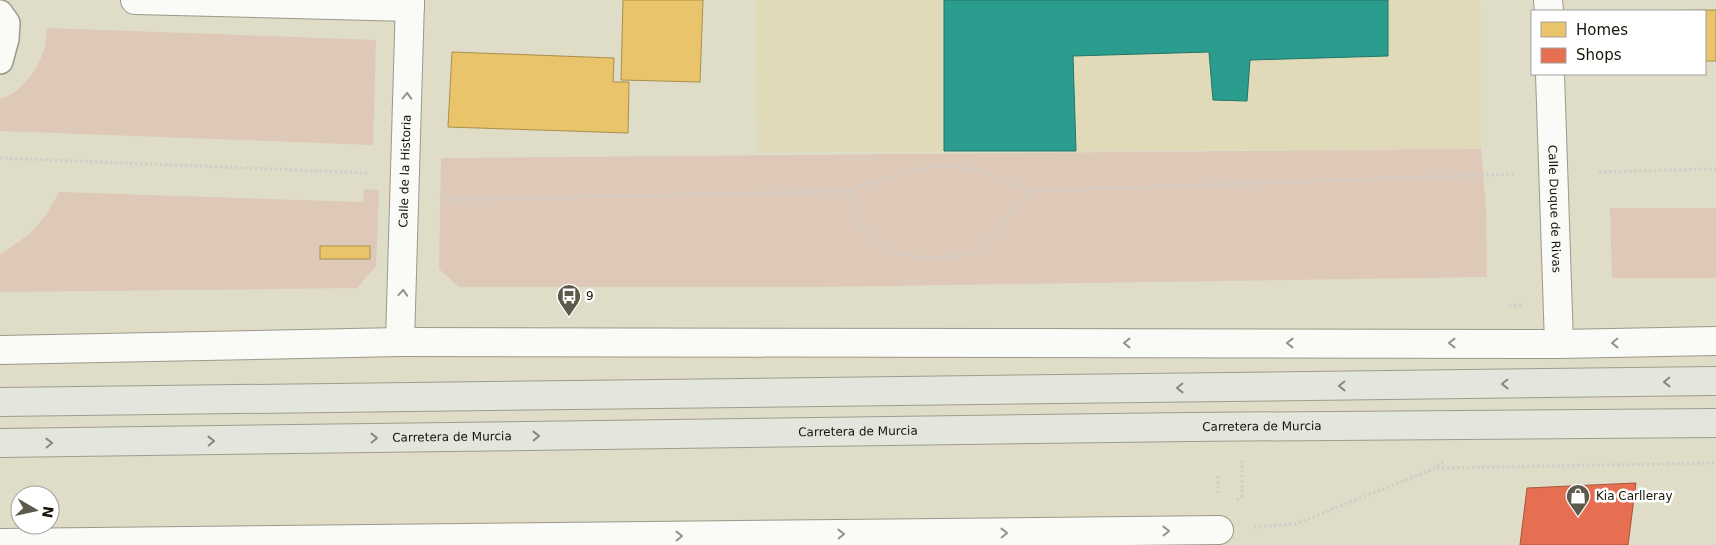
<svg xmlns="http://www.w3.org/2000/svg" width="1716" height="545" font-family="'DejaVu Sans',sans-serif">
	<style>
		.built { fill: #e0dab9 }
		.green { fill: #dec9b9 }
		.homes { fill: #e9c46a; stroke: #aa8f4c }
		.shops { fill: #e76f51; stroke: #a8543b }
		.schools { fill: #2a9d8f; stroke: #247466 }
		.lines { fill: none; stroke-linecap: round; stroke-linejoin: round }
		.service-casing { stroke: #9b9989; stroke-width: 28 }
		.pedestrian-casing { stroke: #9b9989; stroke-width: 30 }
		.minor-casing { stroke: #9b9989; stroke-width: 30 }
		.primary-casing { stroke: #9c9e8c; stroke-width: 30 }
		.path { stroke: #cfcec8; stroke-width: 3; stroke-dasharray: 2.5 2.5; stroke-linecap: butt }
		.service { stroke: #fafaf7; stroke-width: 25 }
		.pedestrian { stroke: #fafaf7; stroke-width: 28 }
		.minor { stroke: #fafaf7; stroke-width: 28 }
		.primary { stroke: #e4e6de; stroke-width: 28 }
		.oneway { stroke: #93928b }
		.oneway2 { stroke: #87887d }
		.labels { text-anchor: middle; stroke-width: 5; stroke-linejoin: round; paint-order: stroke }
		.street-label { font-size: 12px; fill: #161407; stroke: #fff }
		.poi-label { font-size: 12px; fill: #161407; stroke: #fff; text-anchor: start }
	</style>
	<rect width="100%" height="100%" fill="#dfdcc8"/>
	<polygon class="built" points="756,0 1480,0 1481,149 757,152"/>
	<g class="green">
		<path d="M47 28 376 40 373 145 0 131V99C20 94 37 71 43 52 46 45 46 36 47 28Z"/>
		<polygon points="1481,149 1486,209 1487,277 816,287 459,287 439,269 441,158"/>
		<path d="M364 189 379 190 376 266 357 288 0 292V254C31 235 42 225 59 192L363 202Z"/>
		<polygon points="1610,208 1716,208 1716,278 1612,278"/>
	</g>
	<g class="homes">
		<polygon points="623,0 703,0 700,82 621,80"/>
		<polygon points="1716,10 1716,61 1705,61 1705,11 1598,11"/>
		<polygon points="452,52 614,58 613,82 629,82 628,133 448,127"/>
		<rect x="320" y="246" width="50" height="13"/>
	</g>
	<polygon class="shops" points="1636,483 1628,545 1520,545 1527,488"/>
	<polygon class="schools" points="944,0 1388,0 1388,56 1250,60 1247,101 1213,100 1209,52 1073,56 1076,151 944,151"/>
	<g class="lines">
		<g class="service-casing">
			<polyline id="service" points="0,13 7,23 6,39 0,61"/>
		</g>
		<g class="pedestrian-casing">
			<polyline id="pedestrian" points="135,0 410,7"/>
		</g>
		<g class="minor-casing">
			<g id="minor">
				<polyline points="1548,0 1549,11"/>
				<path id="s1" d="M1550 74 1559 344"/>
				<path id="s2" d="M400 342 410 0"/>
				<polyline points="0,350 400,342 1559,344 1716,341"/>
				<polyline points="0,543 1219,530"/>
			</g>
		</g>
		<g class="primary-casing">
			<g id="primary">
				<polyline points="0,402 1716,381"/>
				<path id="s3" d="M0 443 1188 427 1716 423"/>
			</g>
		</g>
		<g class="path">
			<polyline points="0,158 369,173"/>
			<polyline points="1599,172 1716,169"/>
			<path d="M848 191C886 179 931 159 971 169 992 174 1012 183 1032 191"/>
			<polyline points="440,195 450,200 848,191 862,228 889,250 916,257 947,257 975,252 1000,230 1015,206 1032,191 1514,174"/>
			<polyline points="1509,306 1523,305"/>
			<polyline points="1437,468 1716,463"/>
			<polyline points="1218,476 1218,495"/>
			<polyline points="1237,500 1242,496 1242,461"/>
			<polyline points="1254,527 1295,524 1436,468 1444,461"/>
		</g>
		<use href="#service" class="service"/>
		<use href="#pedestrian" class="pedestrian"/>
		<use href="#minor" class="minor"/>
		<use href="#primary" class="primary"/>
	</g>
	<defs><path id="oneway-chevron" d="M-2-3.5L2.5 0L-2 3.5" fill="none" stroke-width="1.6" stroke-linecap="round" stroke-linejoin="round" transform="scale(1.25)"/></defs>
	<g class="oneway">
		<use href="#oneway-chevron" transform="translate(407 96) rotate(-88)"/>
		<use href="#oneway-chevron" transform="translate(403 293) rotate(-86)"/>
		<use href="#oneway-chevron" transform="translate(1127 343) rotate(-180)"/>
		<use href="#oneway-chevron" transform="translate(1290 343) rotate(-180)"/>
		<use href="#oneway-chevron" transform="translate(1452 343) rotate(-180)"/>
		<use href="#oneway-chevron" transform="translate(1615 343) rotate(179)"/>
		<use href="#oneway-chevron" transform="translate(1166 531) rotate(-1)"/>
		<use href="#oneway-chevron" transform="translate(1004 533) rotate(-1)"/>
		<use href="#oneway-chevron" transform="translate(841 534) rotate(-1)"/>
		<use href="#oneway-chevron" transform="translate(679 536) rotate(-1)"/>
	</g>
	<g class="oneway2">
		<use href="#oneway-chevron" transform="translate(1667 382) rotate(179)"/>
		<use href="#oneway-chevron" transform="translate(1505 384) rotate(179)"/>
		<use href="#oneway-chevron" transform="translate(1342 386) rotate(179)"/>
		<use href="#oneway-chevron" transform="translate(1180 388) rotate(179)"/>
		<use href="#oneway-chevron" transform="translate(536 436) rotate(-1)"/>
		<use href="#oneway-chevron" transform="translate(374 438) rotate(-1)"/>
		<use href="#oneway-chevron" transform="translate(211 441) rotate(-1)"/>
		<use href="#oneway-chevron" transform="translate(49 443) rotate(-1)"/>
	</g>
	<defs>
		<g id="bus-pin" transform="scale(1.25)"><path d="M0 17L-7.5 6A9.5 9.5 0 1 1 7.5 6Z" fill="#5c5a4b" stroke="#fff"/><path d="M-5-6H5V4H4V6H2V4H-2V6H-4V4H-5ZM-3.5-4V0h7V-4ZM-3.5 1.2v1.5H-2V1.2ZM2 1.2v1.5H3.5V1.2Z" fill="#fff"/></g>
		<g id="shop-pin" transform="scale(1.25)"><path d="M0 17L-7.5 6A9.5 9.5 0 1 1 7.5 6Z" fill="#5c5a4b" stroke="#fff"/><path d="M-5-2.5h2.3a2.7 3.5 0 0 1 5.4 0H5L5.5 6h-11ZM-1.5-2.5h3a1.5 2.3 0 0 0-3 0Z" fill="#fff"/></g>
	</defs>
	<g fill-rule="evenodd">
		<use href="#bus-pin" x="569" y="296"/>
		<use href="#shop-pin" x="1578" y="496"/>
	</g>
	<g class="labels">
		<g class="street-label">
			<text dy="4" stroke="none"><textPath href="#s2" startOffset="171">Calle de la Historia</textPath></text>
			<text dy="4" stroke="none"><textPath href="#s1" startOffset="135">Calle Duque de Rivas</textPath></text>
			<text dy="4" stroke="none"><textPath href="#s3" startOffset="1262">Carretera de Murcia</textPath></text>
			<text dy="4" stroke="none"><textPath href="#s3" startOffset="858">Carretera de Murcia</textPath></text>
			<text dy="4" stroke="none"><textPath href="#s3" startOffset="452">Carretera de Murcia</textPath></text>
		</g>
		<g class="poi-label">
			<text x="586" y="300">9</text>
			<text x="1596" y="500">Kia Carlleray</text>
		</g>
	</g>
	<rect x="1531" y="10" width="175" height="65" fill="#ffffff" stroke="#a2a19c"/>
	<rect x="1541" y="22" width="25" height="15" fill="#e9c46a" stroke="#a2a19c"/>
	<text x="1576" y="35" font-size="15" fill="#161407">Homes</text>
	<rect x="1541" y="48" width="25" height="15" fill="#e76f51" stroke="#a2a19c"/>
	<text x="1576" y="60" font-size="15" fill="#161407">Shops</text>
	<g transform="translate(35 510) rotate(99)"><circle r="24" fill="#ffffff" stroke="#a2a19c"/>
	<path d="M0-4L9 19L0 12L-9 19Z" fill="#5c5a4b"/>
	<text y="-8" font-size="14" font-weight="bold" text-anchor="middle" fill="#161407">N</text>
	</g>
</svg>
